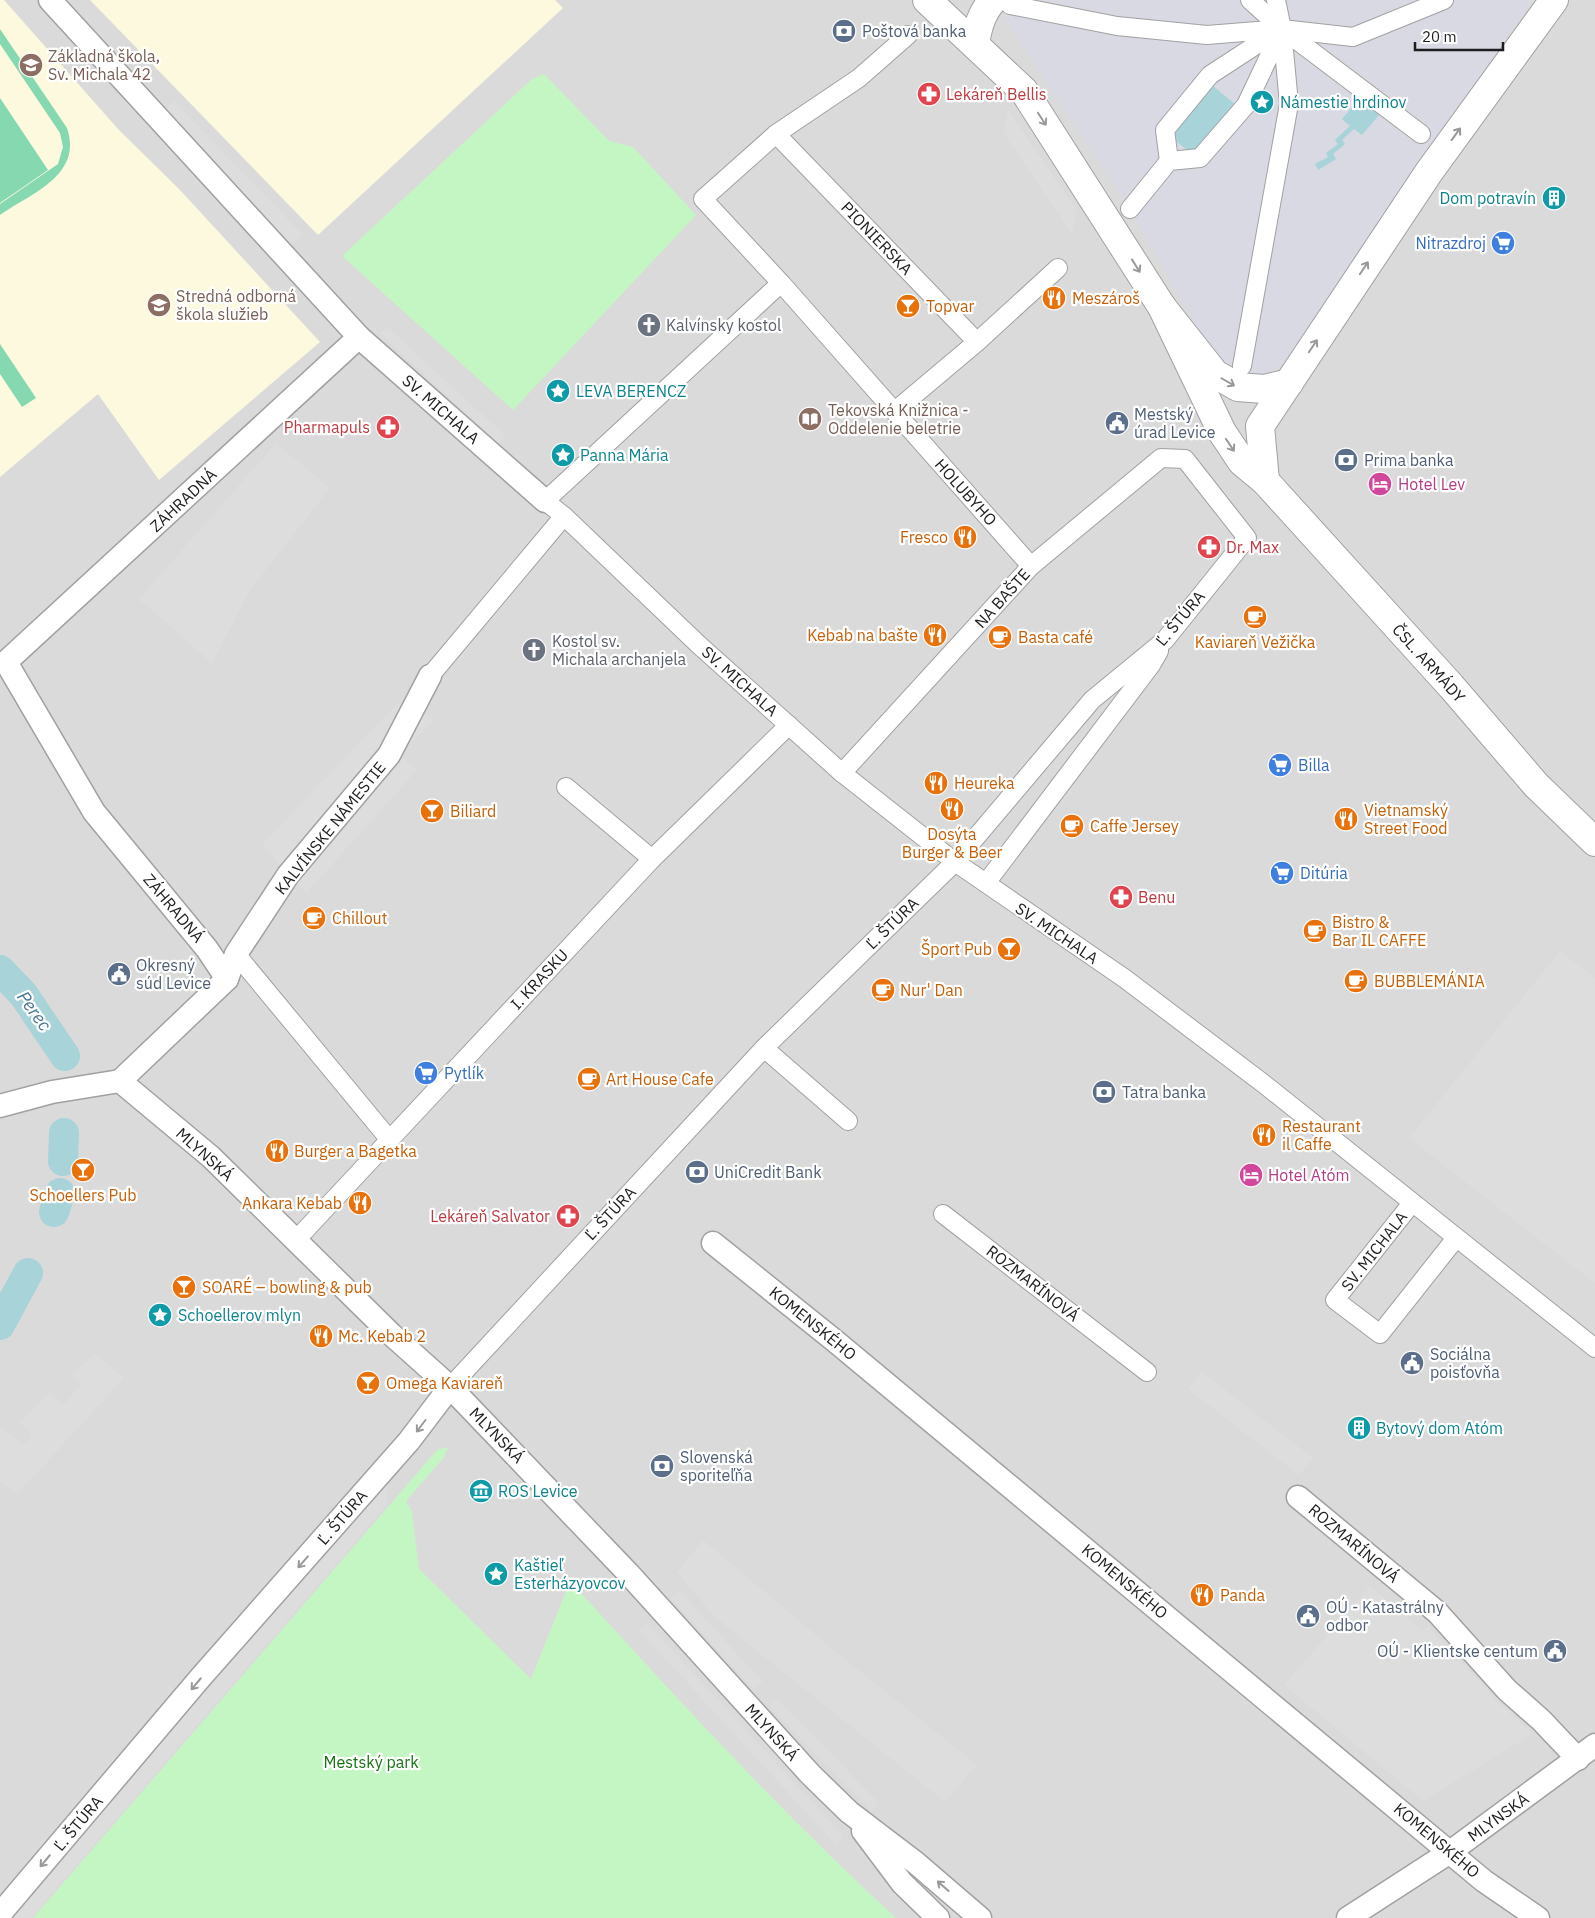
<svg xmlns="http://www.w3.org/2000/svg" width="1595" height="1918" font-family="'IBM Plex Sans',sans-serif">
	<style>
		.residential { fill: #dbdada }
		.education { fill: #fdf9de }
		.park { fill: #c4f6c3 }
		.pitch { fill: #86d8b0 }
		.parking { fill: #ddd }
		.plaza { fill: #d8d9e3 }
		.water { fill: #a7d3d9 }
		.lines { fill: none; stroke-linecap: round; stroke-linejoin: round }
		.canal { stroke: #a7d3d9; stroke-width: 30 }
		.pedestrian-casing { stroke: #a1a1a1; stroke-width: 20 }
		.minor-casing { stroke: #a1a1a1; stroke-width: 25 }
		.tertiary-casing { stroke: #a1a1a1; stroke-width: 30 }
		.pedestrian { stroke: #fff; stroke-width: 18 }
		.minor { stroke: #fff; stroke-width: 22 }
		.tertiary { stroke: #fff; stroke-width: 28 }
		.oneway { stroke: #999 }
		.labels { text-anchor: middle; stroke-width: 4.5; stroke-linejoin: round; paint-order: stroke }
		.service-label { font-size: 16px; fill: #4e5e75; stroke: #fff; text-anchor: start }
		.education-label { font-size: 16px; fill: #785e54; stroke: #fff; text-anchor: start }
		.health-label { font-size: 16px; fill: #be3a42; stroke: #fff; text-anchor: start }
		.culture-label { font-size: 16px; fill: #0d838f; stroke: #fff; text-anchor: start }
		.street-label { font-size: 16px; fill: #1d1d1d; stroke: #fff }
		.shop-label { font-size: 16px; fill: #366cbe; stroke: #fff; text-anchor: start }
		.food-label { font-size: 16px; fill: #c56008; stroke: #fff; text-anchor: start }
		.worship-label { font-size: 16px; fill: #5b616d; stroke: #fff; text-anchor: start }
		.hotel-label { font-size: 16px; fill: #b23c85; stroke: #fff; text-anchor: start }
		.park-label { font-size: 16px; fill: #157412; stroke: #fff }
		.water-label { font-size: 18px; font-style: italic; fill: #4a7998; stroke: #fff }
	</style>
	<rect width="100%" height="100%" fill="#eee9e4"/>
	<rect class="residential" x="0" y="0" width="1595" height="1918"/>
	<g class="education">
		<polygon points="0,0 4,0 118,129 179,189 320,342 159,480 98,394 0,477"/>
		<polygon points="90,0 555,0 563,8 318,235"/>
	</g>
	<g class="park">
		<polygon points="544,74 609,141 633,147 696,215 513,410 342,256 532,79"/>
		<path d="M448 1448 444 1457 406 1501 412 1512 419 1569 531 1679 567 1589 564 1588 568 1579C674 1695 780 1812 896 1918H33L438 1449Z"/>
	</g>
	<g class="pitch">
		<path d="M0 29 67 128C83 175 32 193 0 215V204L58 164 63 147 60 133 0 44Z"/>
		<polygon points="0,98 48,170 0,203"/>
		<polygon points="0,344 36,398 22,407 0,374"/>
	</g>
	<g class="parking">
		<polygon points="174,101 303,235 291,246 162,112"/>
		<polygon points="1008,110 1076,209 1072,234 1004,134"/>
		<polygon points="387,327 506,436 499,444 380,334"/>
		<polygon points="276,443 330,488 250,590 212,663 139,599"/>
		<polygon points="404,696 434,720 400,754 417,770 307,893 288,875 262,844"/>
		<polygon points="1560,951 1595,978 1595,1283 1409,1138"/>
		<polygon points="95,1353 124,1378 17,1495 0,1481 0,1426 22,1443 29,1441 31,1435 20,1423 49,1392 64,1404 81,1385 72,1375"/>
		<polygon points="1202,1372 1313,1458 1299,1475 1188,1389"/>
		<polygon points="387,1479 387,1505 31,1918 6,1918"/>
		<polygon points="703,1540 836,1652 977,1765 945,1802 714,1616 677,1572"/>
		<polygon points="1370,1586 1423,1631 1428,1626 1496,1700 1532,1734 1423,1801 1284,1685"/>
		<polygon points="679,1590 763,1682 754,1690 670,1598"/>
		<polygon points="647,1623 844,1837 836,1845 639,1630"/>
		<polygon points="777,1698 879,1803 871,1811 769,1706"/>
	</g>
	<polygon class="plaza" points="1016,0 1533,0 1289,356 1272,373 1248,378 1218,365 1130,209 1003,16"/>
	<g class="water">
		<polygon points="1213,86 1236,105 1193,155 1170,136"/>
		<polygon points="1359,99 1379,115 1362,135 1354,129 1342,140 1345,144 1333,154 1336,159 1318,170 1315,164 1328,157 1326,153 1338,144 1335,140 1350,126 1342,119"/>
	</g>
	<g class="lines">
		<g class="canal">
			<polyline points="0,970 23,994 65,1056"/>
			<polyline points="63,1161 64,1133"/>
			<polyline points="54,1212 60,1193"/>
			<polyline points="0,1325 28,1273"/>
		</g>
		<g class="pedestrian-casing">
			<g id="pedestrian">
				<polyline points="1250,0 1282,29 1421,134"/>
				<polyline points="1276,0 1282,29 1353,37 1444,0"/>
				<polyline points="1010,5 1117,26 1207,35 1282,29 1289,104 1242,366"/>
				<polyline points="908,35 859,78 776,134 703,199 781,283 1031,566"/>
				<polyline points="776,134 977,342"/>
				<polyline points="1169,161 1165,130 1210,75 1279,30"/>
				<polyline points="1130,209 1169,161 1200,158 1246,105 1282,29"/>
				<polyline points="781,283 545,501 564,516 699,645 842,773 955,862 1124,978 1264,1084 1595,1348"/>
				<polyline points="895,411 977,342 1058,268"/>
				<polyline points="430,676 564,516"/>
				<polyline points="566,787 652,859"/>
				<polyline points="986,883 1151,665 1159,651"/>
				<polyline points="236,954 389,1139"/>
				<polyline points="764,1048 848,1121"/>
				<polyline points="1412,1203 1335,1300 1380,1334 1456,1238"/>
				<polyline points="943,1214 1147,1372"/>
				<polyline points="296,1240 652,859 789,725"/>
				<polyline points="450,1387 764,1048 955,862 1092,700 1165,640 1247,538 1185,459 1161,458 1031,566 842,773"/>
			</g>
		</g>
		<g class="minor-casing">
			<g id="minor">
				<polyline points="50,0 359,337 545,501"/>
				<polyline points="227,979 207,949 94,812 6,662 359,337"/>
				<polyline points="120,1081 211,1157 392,1335 450,1387 628,1573 810,1774 849,1812 916,1863 980,1918"/>
				<polyline points="120,1081 227,979 236,954 288,875 389,755 430,676"/>
				<polyline points="0,1106 52,1092 120,1081"/>
				<polyline points="713,1243 835,1341 1484,1881 1538,1918"/>
				<polyline points="1298,1497 1437,1612 1507,1690 1541,1720 1578,1759"/>
				<polyline points="863,1831 902,1883 938,1918"/>
				<polyline points="0,1914 201,1677 409,1441 450,1387"/>
				<polyline points="1348,1918 1450,1852 1595,1745"/>
			</g>
		</g>
		<g class="tertiary-casing">
			<g id="tertiary">
				<polyline points="927,0 1024,91 1162,307 1215,374 1238,387 1264,389 1289,383"/>
				<path d="M975 44C978 26 981 14 993 0"/>
				<polyline points="1162,307 1222,432 1242,462 1265,481 1451,686 1536,785 1595,842"/>
				<polyline points="1265,481 1260,426 1429,172 1554,0"/>
			</g>
		</g>
		<use href="#pedestrian" class="pedestrian"/>
		<use href="#minor" class="minor"/>
		<use href="#tertiary" class="tertiary"/>
	</g>
	<defs><path id="oneway-shaft" d="M-6 0H5M1.5-3L5.5 0L1.5 3" fill="none" stroke-width="1.6" stroke-linecap="round" stroke-linejoin="round" transform="scale(1.25)"/></defs>
	<g class="oneway">
		<use href="#oneway-shaft" transform="translate(1042 119) rotate(57)"/>
		<use href="#oneway-shaft" transform="translate(1456 134) rotate(-54)"/>
		<use href="#oneway-shaft" transform="translate(1136 266) rotate(58)"/>
		<use href="#oneway-shaft" transform="translate(1364 268) rotate(-56)"/>
		<use href="#oneway-shaft" transform="translate(1313 346) rotate(-56)"/>
		<use href="#oneway-shaft" transform="translate(1228 382) rotate(30)"/>
		<use href="#oneway-shaft" transform="translate(1230 445) rotate(56)"/>
		<use href="#oneway-shaft" transform="translate(421 1426) rotate(127)"/>
		<use href="#oneway-shaft" transform="translate(303 1562) rotate(131)"/>
		<use href="#oneway-shaft" transform="translate(196 1684) rotate(130)"/>
		<use href="#oneway-shaft" transform="translate(45 1861) rotate(130)"/>
		<use href="#oneway-shaft" transform="translate(943 1886) rotate(-139)"/>
	</g>
	<defs>
		<g id="bank-disc" transform="scale(1.25)"><circle r="9.5" fill="#5c6f8a" stroke="#fff"/><path d="M-6-4H6V4H-6ZM0-2.3a2.3 2.3 0 1 0 0 4.6a2.3 2.3 0 1 0 0-4.6Z" fill="#fff"/></g>
		<g id="school-disc" transform="scale(1.25)"><circle r="9.5" fill="#8d6e63" stroke="#fff"/><path d="M0-5L7-2L0 1L-7-2ZM-4 1L0 2.5L4 1V4Q0 6-4 4Z" fill="#fff"/></g>
		<g id="pharmacy-disc" transform="scale(1.25)"><circle r="9.5" fill="#e0444e" stroke="#fff"/><path d="M-2-6h4v4h4v4h-4v4h-4v-4h-4v-4h4Z" fill="#fff"/></g>
		<g id="sight-disc" transform="scale(1.25)"><circle r="9.5" fill="#0f9aa8" stroke="#fff"/><path d="M0-6L1.8-2.2L6-1.7L2.9 1.2L3.7 5.4L0 3.3L-3.7 5.4L-2.9 1.2L-6-1.7L-1.8-2.2Z" fill="#fff"/></g>
		<g id="building-disc" transform="scale(1.25)"><circle r="9.5" fill="#0f9aa8" stroke="#fff"/><path d="M-4-6H4V6H1V3H-1V6H-4ZM-2.5-4.3h1.7v1.8h-1.7ZM.8-4.3h1.7v1.8H.8ZM-2.5-1h1.7V.8h-1.7ZM.8-1h1.7V.8H.8Z" fill="#fff"/></g>
		<g id="supermarket-disc" transform="scale(1.25)"><circle r="9.5" fill="#3f7fe0" stroke="#fff"/><path d="M-6-5.5h2.5l.6 2H6L4.5 2H-2.5L-4.4-4H-6ZM-1.5 3.2a1.3 1.3 0 1 0 .1 0ZM3 3.2a1.3 1.3 0 1 0 .1 0Z" fill="#fff"/></g>
		<g id="restaurant-disc" transform="scale(1.25)"><circle r="9.5" fill="#e8710a" stroke="#fff"/><path d="M-5-6h1v4h1v-4h1v4h1v-4h1v5L-1.5 .5V6h-2V.5L-5-1ZM5-6V6H3V1.5H1.5Q1.5-4 5-6Z" fill="#fff"/></g>
		<g id="bar-disc" transform="scale(1.25)"><circle r="9.5" fill="#e8710a" stroke="#fff"/><path d="M-6-5H6L.8 .8V4.5H3.5V6h-7V4.5H-.8V.8Z" fill="#fff"/></g>
		<g id="church-disc" transform="scale(1.25)"><circle r="9.5" fill="#6b7280" stroke="#fff"/><path d="M-1.2-6h2.4v3.5h3.3v2.4h-3.3V6h-2.4V-.1h-3.3v-2.4h3.3Z" fill="#fff"/></g>
		<g id="library-disc" transform="scale(1.25)"><circle r="9.5" fill="#8d6e63" stroke="#fff"/><path d="M-6-4Q-3-5.5-.7-3.5V5Q-3 3-6 4ZM6-4Q3-5.5 .7-3.5V5Q3 3 6 4Z" fill="#fff"/></g>
		<g id="civic-disc" transform="scale(1.25)"><circle r="9.5" fill="#5c6f8a" stroke="#fff"/><path d="M-.6-6.5H3V-4.5H.6V-3L4-1V1h2V6H-6V1h2V-1L-.6-3ZM-1.2 2.5V6h2.4V2.5Z" fill="#fff"/></g>
		<g id="hotel-disc" transform="scale(1.25)"><circle r="9.5" fill="#d1479c" stroke="#fff"/><path d="M-6-4.5h1.5V1H6V5H4.5V3h-9V5H-6ZM-4 0a1.8 1.8 0 1 1 3.6 0ZM.5 0V-2.5h3Q6-2.5 6 0Z" fill="#fff"/></g>
		<g id="cafe-disc" transform="scale(1.25)"><circle r="9.5" fill="#e8710a" stroke="#fff"/><path d="M-5.5-4.5H6V0H3Q3 3.5 0 3.5H-2.5Q-5.5 3.5-5.5 0ZM3-3.2v2h1.7v-2ZM-6 4.5H4V6H-6Z" fill="#fff"/></g>
		<g id="museum-disc" transform="scale(1.25)"><circle r="9.5" fill="#0f9aa8" stroke="#fff"/><path d="M0-6L6-3V-2H-6V-3ZM-5-1h2V3h-2ZM-1-1h2V3h-2ZM3-1h2V3H3ZM-6 4H6V6H-6Z" fill="#fff"/></g>
	</defs>
	<g fill-rule="evenodd">
		<use href="#bank-disc" x="844" y="31"/>
		<use href="#school-disc" x="31" y="65"/>
		<use href="#pharmacy-disc" x="929" y="94"/>
		<use href="#sight-disc" x="1262" y="102"/>
		<use href="#building-disc" x="1554" y="198"/>
		<use href="#supermarket-disc" x="1503" y="243"/>
		<use href="#restaurant-disc" x="1054" y="298"/>
		<use href="#school-disc" x="159" y="305"/>
		<use href="#bar-disc" x="908" y="306"/>
		<use href="#church-disc" x="649" y="325"/>
		<use href="#sight-disc" x="558" y="391"/>
		<use href="#library-disc" x="810" y="419"/>
		<use href="#civic-disc" x="1117" y="423"/>
		<use href="#pharmacy-disc" x="388" y="427"/>
		<use href="#sight-disc" x="563" y="455"/>
		<use href="#bank-disc" x="1346" y="460"/>
		<use href="#hotel-disc" x="1380" y="484"/>
		<use href="#restaurant-disc" x="965" y="537"/>
		<use href="#pharmacy-disc" x="1209" y="547"/>
		<use href="#cafe-disc" x="1255" y="617"/>
		<use href="#restaurant-disc" x="935" y="635"/>
		<use href="#cafe-disc" x="1000" y="637"/>
		<use href="#church-disc" x="534" y="650"/>
		<use href="#supermarket-disc" x="1280" y="765"/>
		<use href="#restaurant-disc" x="936" y="783"/>
		<use href="#restaurant-disc" x="952" y="809"/>
		<use href="#bar-disc" x="432" y="811"/>
		<use href="#restaurant-disc" x="1346" y="819"/>
		<use href="#cafe-disc" x="1072" y="826"/>
		<use href="#supermarket-disc" x="1282" y="873"/>
		<use href="#pharmacy-disc" x="1121" y="897"/>
		<use href="#cafe-disc" x="314" y="918"/>
		<use href="#cafe-disc" x="1315" y="931"/>
		<use href="#bar-disc" x="1009" y="949"/>
		<use href="#civic-disc" x="119" y="974"/>
		<use href="#cafe-disc" x="1356" y="981"/>
		<use href="#cafe-disc" x="883" y="990"/>
		<use href="#supermarket-disc" x="426" y="1073"/>
		<use href="#cafe-disc" x="589" y="1079"/>
		<use href="#bank-disc" x="1104" y="1092"/>
		<use href="#restaurant-disc" x="1264" y="1135"/>
		<use href="#restaurant-disc" x="277" y="1151"/>
		<use href="#bar-disc" x="83" y="1170"/>
		<use href="#bank-disc" x="697" y="1172"/>
		<use href="#hotel-disc" x="1251" y="1175"/>
		<use href="#restaurant-disc" x="360" y="1203"/>
		<use href="#pharmacy-disc" x="568" y="1216"/>
		<use href="#bar-disc" x="184" y="1287"/>
		<use href="#sight-disc" x="160" y="1315"/>
		<use href="#restaurant-disc" x="321" y="1336"/>
		<use href="#civic-disc" x="1412" y="1363"/>
		<use href="#bar-disc" x="368" y="1383"/>
		<use href="#building-disc" x="1359" y="1428"/>
		<use href="#bank-disc" x="662" y="1466"/>
		<use href="#museum-disc" x="481" y="1491"/>
		<use href="#sight-disc" x="496" y="1574"/>
		<use href="#restaurant-disc" x="1202" y="1595"/>
		<use href="#civic-disc" x="1308" y="1616"/>
		<use href="#civic-disc" x="1555" y="1651"/>
	</g>
	<g class="labels">
		<g class="service-label">
			<text x="862" y="37">Poštová banka</text>
			<text x="1134" y="420">Mestský<tspan x="1134" dy="18">úrad Levice</tspan></text>
			<text x="1364" y="466">Prima banka</text>
			<text x="136" y="971">Okresný<tspan x="136" dy="18">súd Levice</tspan></text>
			<text x="1122" y="1098">Tatra banka</text>
			<text x="714" y="1178">UniCredit Bank</text>
			<text x="1430" y="1360">Sociálna<tspan x="1430" dy="18">poisťovňa</tspan></text>
			<text x="680" y="1463">Slovenská<tspan x="680" dy="18">sporiteľňa</tspan></text>
			<text x="1326" y="1613">OÚ - Katastrálny<tspan x="1326" dy="18">odbor</tspan></text>
			<text x="1538" y="1657" text-anchor="end">OÚ - Klientske centum</text>
		</g>
		<g class="education-label">
			<text x="48" y="62">Základná škola,<tspan x="48" dy="18">Sv. Michala 42</tspan></text>
			<text x="176" y="302">Stredná odborná<tspan x="176" dy="18">škola služieb</tspan></text>
			<text x="828" y="416">Tekovská Knižnica -<tspan x="828" dy="18">Oddelenie beletrie</tspan></text>
		</g>
		<g class="health-label">
			<text x="946" y="100">Lekáreň Bellis</text>
			<text x="370" y="433" text-anchor="end">Pharmapuls</text>
			<text x="1226" y="553">Dr. Max</text>
			<text x="1138" y="903">Benu</text>
			<text x="550" y="1222" text-anchor="end">Lekáreň Salvator</text>
		</g>
		<g class="culture-label">
			<text x="1280" y="108">Námestie hrdinov</text>
			<text x="1536" y="204" text-anchor="end">Dom potravín</text>
			<text x="576" y="397">LEVA BERENCZ</text>
			<text x="580" y="461">Panna Mária</text>
			<text x="178" y="1321">Schoellerov mlyn</text>
			<text x="1376" y="1434">Bytový dom Atóm</text>
			<text x="498" y="1497">ROS Levice</text>
			<text x="514" y="1571">Kaštieľ<tspan x="514" dy="18">Esterházyovcov</tspan></text>
		</g>
		<g class="street-label">
			<text transform="translate(877 238) rotate(46)" y="6">PIONIERSKA</text>
			<text transform="translate(441 409) rotate(41)" y="6">SV. MICHALA</text>
			<text transform="translate(966 492) rotate(48)" y="6">HOLUBYHO</text>
			<text transform="translate(183 500) rotate(-43)" y="6">ZÁHRADNÁ</text>
			<text transform="translate(1002 598) rotate(-48)" y="6">NA BAŠTE</text>
			<text transform="translate(1180 618) rotate(-50)" y="6">Ľ. ŠTÚRA</text>
			<text transform="translate(1429 663) rotate(48)" y="6">ČSL. ARMÁDY</text>
			<text transform="translate(740 681) rotate(42)" y="6">SV. MICHALA</text>
			<text transform="translate(330 828) rotate(-51)" y="6">KALVÍNSKE NÁMESTIE</text>
			<text transform="translate(174 908) rotate(50)" y="6">ZÁHRADNÁ</text>
			<text transform="translate(892 923) rotate(-44)" y="6">Ľ. ŠTÚRA</text>
			<text transform="translate(1057 933) rotate(34)" y="6">SV. MICHALA</text>
			<text transform="translate(539 979) rotate(-47)" y="6">I. KRASKU</text>
			<text transform="translate(205 1154) rotate(42)" y="6">MLYNSKÁ</text>
			<text transform="translate(610 1213) rotate(-47)" y="6">Ľ. ŠTÚRA</text>
			<text transform="translate(1374 1251) rotate(-52)" y="6">SV. MICHALA</text>
			<text transform="translate(1033 1283) rotate(38)" y="6">ROZMARÍNOVÁ</text>
			<text transform="translate(813 1323) rotate(39)" y="6">KOMENSKÉHO</text>
			<text transform="translate(497 1435) rotate(46)" y="6">MLYNSKÁ</text>
			<text transform="translate(342 1517) rotate(-49)" y="6">Ľ. ŠTÚRA</text>
			<text transform="translate(1354 1543) rotate(40)" y="6">ROZMARÍNOVÁ</text>
			<text transform="translate(1125 1581) rotate(40)" y="6">KOMENSKÉHO</text>
			<text transform="translate(772 1732) rotate(48)" y="6">MLYNSKÁ</text>
			<text transform="translate(1498 1817) rotate(-36)" y="6">MLYNSKÁ</text>
			<text transform="translate(78 1823) rotate(-50)" y="6">Ľ. ŠTÚRA</text>
			<text transform="translate(1437 1840) rotate(40)" y="6">KOMENSKÉHO</text>
		</g>
		<g class="shop-label">
			<text x="1486" y="249" text-anchor="end">Nitrazdroj</text>
			<text x="1298" y="771">Billa</text>
			<text x="1300" y="879">Ditúria</text>
			<text x="444" y="1079">Pytlík</text>
		</g>
		<g class="food-label">
			<text x="1072" y="304">Meszároš</text>
			<text x="926" y="312">Topvar</text>
			<text x="948" y="543" text-anchor="end">Fresco</text>
			<text x="918" y="641" text-anchor="end">Kebab na bašte</text>
			<text x="1018" y="643">Basta café</text>
			<text x="1255" y="648" text-anchor="middle">Kaviareň Vežička</text>
			<text x="954" y="789">Heureka</text>
			<text x="1364" y="816">Vietnamský<tspan x="1364" dy="18">Street Food</tspan></text>
			<text x="450" y="817">Biliard</text>
			<text x="1090" y="832">Caffe Jersey</text>
			<text x="952" y="840" text-anchor="middle">Dosýta<tspan x="952" dy="18">Burger &amp; Beer</tspan></text>
			<text x="332" y="924">Chillout</text>
			<text x="1332" y="928">Bistro &amp;<tspan x="1332" dy="18">Bar IL CAFFE</tspan></text>
			<text x="992" y="955" text-anchor="end">Šport Pub</text>
			<text x="1374" y="987">BUBBLEMÁNIA</text>
			<text x="900" y="996">Nur' Dan</text>
			<text x="606" y="1085">Art House Cafe</text>
			<text x="1282" y="1132">Restaurant<tspan x="1282" dy="18">il Caffe</tspan></text>
			<text x="294" y="1157">Burger a Bagetka</text>
			<text x="83" y="1201" text-anchor="middle">Schoellers Pub</text>
			<text x="342" y="1209" text-anchor="end">Ankara Kebab</text>
			<text x="202" y="1293">SOARÉ – bowling &amp; pub</text>
			<text x="338" y="1342">Mc. Kebab 2</text>
			<text x="386" y="1389">Omega Kaviareň</text>
			<text x="1220" y="1601">Panda</text>
		</g>
		<g class="worship-label">
			<text x="666" y="331">Kalvínsky kostol</text>
			<text x="552" y="647">Kostol sv.<tspan x="552" dy="18">Michala archanjela</tspan></text>
		</g>
		<g class="hotel-label">
			<text x="1398" y="490">Hotel Lev</text>
			<text x="1268" y="1181">Hotel Atóm</text>
		</g>
		<g class="park-label">
			<text x="371" y="1768">Mestský park</text>
		</g>
		<g class="water-label">
			<text transform="translate(34 1011) rotate(54)" y="6">Perec</text>
		</g>
	</g>
	<path d="M1415 42v8h88v-8" fill="none" stroke="#1d1d1d" stroke-width="2.5"/>
	<text x="1422" y="42" font-size="15" fill="#1d1d1d" stroke="#ffffff" stroke-width="4" paint-order="stroke">20 m</text>
</svg>
